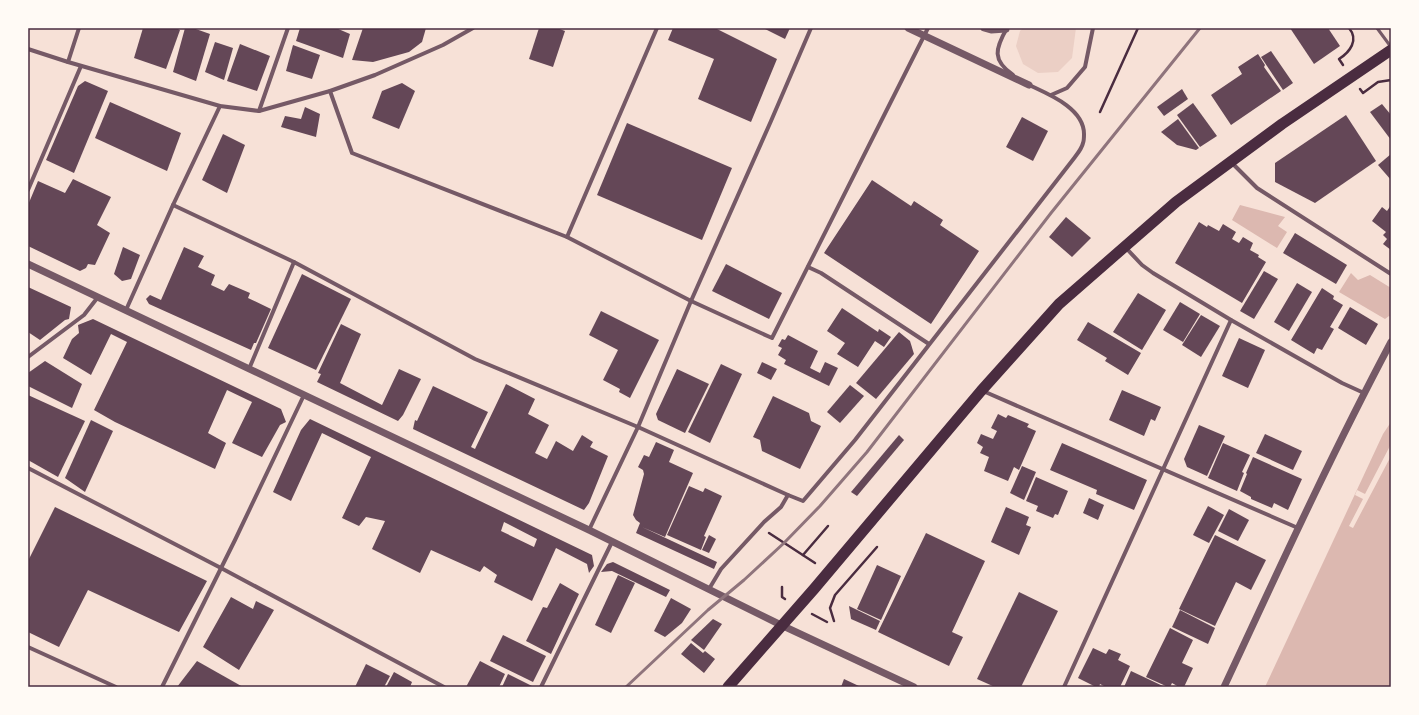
<svg xmlns="http://www.w3.org/2000/svg" width="1419" height="715" font-family="Cabin,sans-serif">
	<style>
		.green { fill: #ebcfc5 }
		.water { fill: #dcb8b0 }
		.pier { fill: #f7e1d7 }
		.building { fill: #644757; fill-rule: evenodd }
		.lines { fill: none; stroke-linecap: round; stroke-linejoin: round }
		.path { stroke: #4a2c40; stroke-width: 2.5 }
		.service { stroke: #755966; stroke-width: 3 }
		.minor { stroke: #755966; stroke-width: 4 }
		.tertiary { stroke: #755966; stroke-width: 7 }
		.trunk { stroke: #4a2c40; stroke-width: 11 }
		.rail { stroke: #8f747c; stroke-width: 3 }
		.neatline { fill: none; stroke: #4a2c40; stroke-width: 1.5 }
	</style>
	<rect width="100%" height="100%" fill="#f7e1d7"/>
	<polygon class="green" points="1023,28 1076,28 1072,58 1058,72 1038,73 1023,64 1016,46 1020,31"/>
	<g class="water">
		<polygon points="1240,205 1285,217 1278,226 1287,232 1277,248 1232,220"/>
		<polygon points="1351,273 1358,280 1370,275 1391,288 1391,317 1389,316 1385,319 1339,292"/>
		<polygon points="1391,422 1391,687 1265,687 1383,434"/>
	</g>
	<polygon class="pier" points="1391,444 1391,456 1353,528 1349,526 1363,499 1355,495 1357,490 1365,494"/>
	<g class="building">
		<polygon points="143,28 176,28 180,30 166,69 134,58"/>
		<polygon points="185,28 193,28 210,34 196,81 173,72"/>
		<polygon points="300,28 336,28 350,34 343,58 296,41"/>
		<polygon points="363,28 426,28 422,42 409,52 373,62 352,60"/>
		<polygon points="539,28 557,28 565,31 553,67 529,59"/>
		<polygon points="673,28 715,28 777,59 751,122 698,99 714,59 668,40"/>
		<polygon points="763,28 790,28 785,39"/>
		<polygon points="1290,28 1328,28 1340,46 1314,64"/>
		<polygon points="215,42 233,48 224,80 205,72"/>
		<polygon points="240,44 270,56 257,91 227,81"/>
		<polygon points="293,45 320,55 312,79 286,71"/>
		<polygon points="1271,51 1293,83 1283,90 1261,57"/>
		<polygon points="1258,54 1265,65 1264,67 1281,91 1231,125 1211,95 1242,74 1238,67"/>
		<polygon points="85,81 108,91 74,173 46,160 78,86"/>
		<polygon points="402,83 415,91 399,129 372,118 382,91"/>
		<polygon points="1182,89 1188,99 1164,116 1157,107"/>
		<polygon points="110,102 181,133 167,171 95,138"/>
		<polygon points="1193,103 1217,136 1200,147 1177,115"/>
		<polygon points="1382,104 1391,115 1391,140 1370,112"/>
		<polygon points="305,107 320,114 316,137 281,127 285,116 301,119"/>
		<polygon points="1346,115 1376,161 1315,203 1275,182 1275,163"/>
		<polygon points="1022,117 1048,131 1033,161 1006,147"/>
		<polygon points="1178,119 1199,148 1196,150 1177,145 1161,132"/>
		<polygon points="627,123 732,168 702,240 597,195"/>
		<polygon points="223,134 245,145 227,193 202,180"/>
		<polygon points="1391,154 1391,180 1378,165"/>
		<polygon points="73,179 111,197 97,225 110,233 95,265 88,264 86,268 80,271 28,246 28,205 38,181 65,193"/>
		<polygon points="872,180 911,206 914,201 943,220 940,225 979,251 931,324 824,253"/>
		<polygon points="1391,205 1391,250 1383,244 1387,239 1383,235 1386,232 1372,221 1382,207 1387,211"/>
		<polygon points="1066,217 1091,238 1072,257 1049,237"/>
		<polygon points="1199,222 1207,227 1208,225 1219,231 1223,224 1236,232 1232,239 1239,243 1243,237 1253,243 1250,250 1259,255 1258,257 1266,262 1242,303 1175,263"/>
		<polygon points="1295,233 1347,265 1336,284 1283,253"/>
		<polygon points="123,247 140,255 131,279 122,281 114,274"/>
		<polygon points="184,247 204,256 198,267 215,275 211,285 224,291 229,284 250,293 248,298 271,309 256,343 254,343 251,350 149,304 146,299 150,295 161,300"/>
		<polygon points="726,264 782,293 769,319 712,291"/>
		<polygon points="1264,271 1278,279 1254,319 1240,311"/>
		<polygon points="302,274 351,299 316,370 268,348"/>
		<polygon points="1297,283 1312,292 1289,331 1274,322"/>
		<polygon points="28,287 71,307 69,319 65,320 40,340 28,332"/>
		<polygon points="1322,288 1334,296 1333,299 1343,305 1330,327 1334,329 1322,350 1317,348 1314,354 1291,340"/>
		<polygon points="1138,293 1166,310 1142,350 1113,332"/>
		<polygon points="1180,302 1200,314 1183,342 1163,330"/>
		<polygon points="1350,307 1378,324 1366,345 1338,328"/>
		<polygon points="842,308 878,332 879,329 891,337 884,347 875,341 858,367 837,354 845,343 827,331"/>
		<polygon points="601,311 659,340 630,398 619,392 620,389 603,380 618,350 589,335"/>
		<polygon points="1201,315 1220,326 1201,357 1182,345"/>
		<polygon points="93,319 281,409 286,422 280,425 262,457 232,443 252,402 227,390 208,433 226,443 215,469 115,422 94,410 127,342 111,334 91,375 63,358 72,339 79,333 78,325"/>
		<polygon points="1088,322 1141,353 1128,375 1105,361 1107,358 1077,340"/>
		<polygon points="341,324 361,334 340,383 382,405 399,369 421,379 403,415 398,421 317,382 321,374 318,373"/>
		<polygon points="899,332 910,341 914,354 876,399 856,383"/>
		<polygon points="788,335 818,351 810,368 820,373 825,362 838,368 829,386 784,364 786,360 778,355 782,348 778,346 782,339 785,340"/>
		<polygon points="1239,338 1265,350 1248,388 1222,376"/>
		<polygon points="45,361 82,384 72,408 28,386 28,373"/>
		<polygon points="762,362 777,369 771,380 757,373"/>
		<polygon points="721,364 742,374 710,443 688,432"/>
		<polygon points="677,369 709,384 685,433 658,420 656,414"/>
		<polygon points="506,384 535,399 528,414 549,425 535,453 547,459 556,441 573,451 582,435 593,442 590,447 608,456 589,503 584,510 413,429 415,420 417,421 433,386 488,412 471,447 475,449"/>
		<polygon points="850,385 864,396 840,423 827,412"/>
		<polygon points="1122,390 1161,407 1155,421 1151,419 1144,436 1109,420"/>
		<polygon points="28,395 85,421 58,477 28,460"/>
		<polygon points="773,396 809,413 811,421 821,426 800,469 762,451 760,440 753,437"/>
		<polygon points="998,414 1006,418 1008,415 1029,424 1027,427 1036,431 1019,470 1014,467 1008,481 984,471 989,457 980,453 983,447 977,443 981,434 993,439 997,431 991,428"/>
		<path d="M310 419 592 555 594 566 589 573 587 564 556 548 532 601 494 582 497 575 484 566 480 572 431 550 420 573 372 549 385 521 366 517 359 526 342 518 371 457 322 433 291 501 273 492 301 430ZM504 522 537 539 534 547 501 531Z"/>
		<polygon points="91,420 113,431 85,492 65,478"/>
		<polygon points="1199,425 1225,436 1207,476 1187,467 1184,459"/>
		<polygon points="1265,434 1302,451 1293,470 1256,453"/>
		<polygon points="899,435 904,440 857,496 851,492"/>
		<polygon points="656,442 674,450 669,462 693,473 665,537 642,527 717,562 714,569 636,533 640,523 636,520 633,515 644,474 643,470 638,467 644,455 649,457"/>
		<polygon points="1062,443 1147,480 1134,510 1096,494 1097,490 1050,470"/>
		<polygon points="1223,443 1250,455 1242,472 1244,473 1237,491 1208,478"/>
		<polygon points="1253,457 1302,479 1288,510 1274,503 1272,508 1251,499 1251,497 1240,491 1247,474 1246,473"/>
		<polygon points="1022,466 1036,472 1024,500 1010,493"/>
		<polygon points="1036,477 1068,491 1058,515 1055,514 1053,518 1036,511 1038,506 1026,501"/>
		<polygon points="689,486 703,492 705,488 722,496 704,536 706,537 701,550 667,535"/>
		<polygon points="1089,498 1104,505 1098,520 1083,513"/>
		<polygon points="1208,506 1224,515 1209,543 1193,535"/>
		<polygon points="55,507 207,581 179,632 88,590 59,647 28,632 28,561"/>
		<polygon points="1006,507 1029,517 1026,525 1031,527 1019,555 991,542"/>
		<polygon points="1229,509 1249,520 1238,541 1218,531"/>
		<polygon points="926,533 985,561 952,632 963,637 949,666 878,632"/>
		<polygon points="709,535 716,539 709,553 702,550"/>
		<polygon points="1215,535 1266,560 1251,590 1236,582 1215,626 1179,609"/>
		<polygon points="613,562 670,590 666,597 612,571 601,572 607,564"/>
		<polygon points="877,565 901,576 881,620 857,609"/>
		<polygon points="618,575 635,583 611,633 595,625"/>
		<polygon points="560,583 579,594 551,654 526,641 543,607 547,608"/>
		<polygon points="1019,592 1058,611 1021,687 995,687 977,679"/>
		<polygon points="231,597 253,609 256,601 274,610 239,670 203,647"/>
		<polygon points="671,598 691,609 682,623 665,637 654,631"/>
		<polygon points="849,606 880,621 876,630 851,619"/>
		<polygon points="1180,610 1215,628 1208,644 1172,627"/>
		<polygon points="713,619 722,624 704,650 691,640"/>
		<polygon points="1170,628 1193,640 1182,663 1193,668 1184,687 1179,687 1172,683 1170,687 1168,687 1146,677"/>
		<polygon points="503,635 546,656 533,682 490,661"/>
		<polygon points="691,643 703,653 705,651 715,659 704,673 681,654"/>
		<polygon points="1093,648 1106,654 1109,649 1121,654 1118,660 1130,666 1120,687 1106,687 1100,684 1099,687 1096,687 1078,678"/>
		<polygon points="197,661 243,687 177,687"/>
		<polygon points="480,661 505,674 499,687 466,687"/>
		<polygon points="366,664 390,676 384,687 355,687"/>
		<polygon points="1131,671 1165,687 1124,687"/>
		<polygon points="394,672 412,682 410,687 386,687"/>
		<polygon points="508,674 534,687 502,687"/>
		<polygon points="844,679 861,687 841,687"/>
	</g>
	<g class="lines">
		<g class="path">
			<path d="M1343 65 1339 59C1350 52 1359 40 1349 28"/>
			<polyline points="1360,89 1363,93 1378,82 1391,80"/>
			<polyline points="1100,112 1138,28"/>
			<polyline points="769,533 815,563"/>
			<polyline points="803,555 828,526"/>
			<polyline points="782,587 782,597 785,599"/>
			<polyline points="812,614 827,622"/>
			<polyline points="834,621 830,608 835,595 877,547"/>
		</g>
		<polyline class="service" points="1377,28 1391,47"/>
		<g class="minor">
			<path d="M1007 28C995 49 992 60 1013 75"/>
			<polyline points="28,49 68,62 220,106 259,111 330,91 375,75 443,45 473,28"/>
			<polyline points="68,62 79,28"/>
			<polyline points="330,91 352,153 567,237 691,301 772,338 928,28"/>
			<polyline points="1051,95 1067,88 1085,67 1093,28"/>
			<polyline points="259,111 288,28"/>
			<polyline points="1231,162 1257,188 1391,274"/>
			<polyline points="28,190 81,66"/>
			<polyline points="173,205 294,262"/>
			<polyline points="567,237 657,28"/>
			<polyline points="1126,248 1142,265 1153,273 1231,320 1342,383 1364,393"/>
			<polyline points="808,267 821,273 929,344"/>
			<polyline points="126,310 173,205 220,106"/>
			<polyline points="28,357 84,315 98,297"/>
			<polyline points="249,369 294,262 475,359 638,427 788,495"/>
			<polyline points="983,391 1298,528"/>
			<polyline points="28,468 221,568 444,687"/>
			<polyline points="589,530 638,427 691,301 771,121 811,28"/>
			<path d="M709 589 721 569 764 522 781 507 788 495 803 501 855 440 1075 157C1078 153 1082 148 1083 143 1084 141 1084 137 1084 134 1084 108 1048 94 1029 85"/>
			<polyline points="28,647 116,687"/>
			<polyline points="162,687 235,540 304,395"/>
			<polyline points="541,687 612,542"/>
			<polyline points="1064,687 1231,320"/>
		</g>
		<g class="tertiary">
			<polyline points="908,28 1029,85"/>
			<polyline points="984,28 991,30 1006,29"/>
			<polyline points="28,264 589,530 781,625 914,687"/>
			<path d="M1224 687C1278 571 1331 455 1391 342"/>
		</g>
		<polyline class="trunk" points="728,687 814,589 981,391 1059,304 1176,202 1282,124 1391,50"/>
		<polyline class="rail" points="626,687 708,610 744,580 784,543 820,506 867,452 1051,213 1200,28"/>
	</g>
	<rect width="1419" height="715" fill="none" stroke="#fffaf5" stroke-width="58"/>
	<rect x="29" y="29" width="1361" height="657" class="neatline"/>
</svg>
